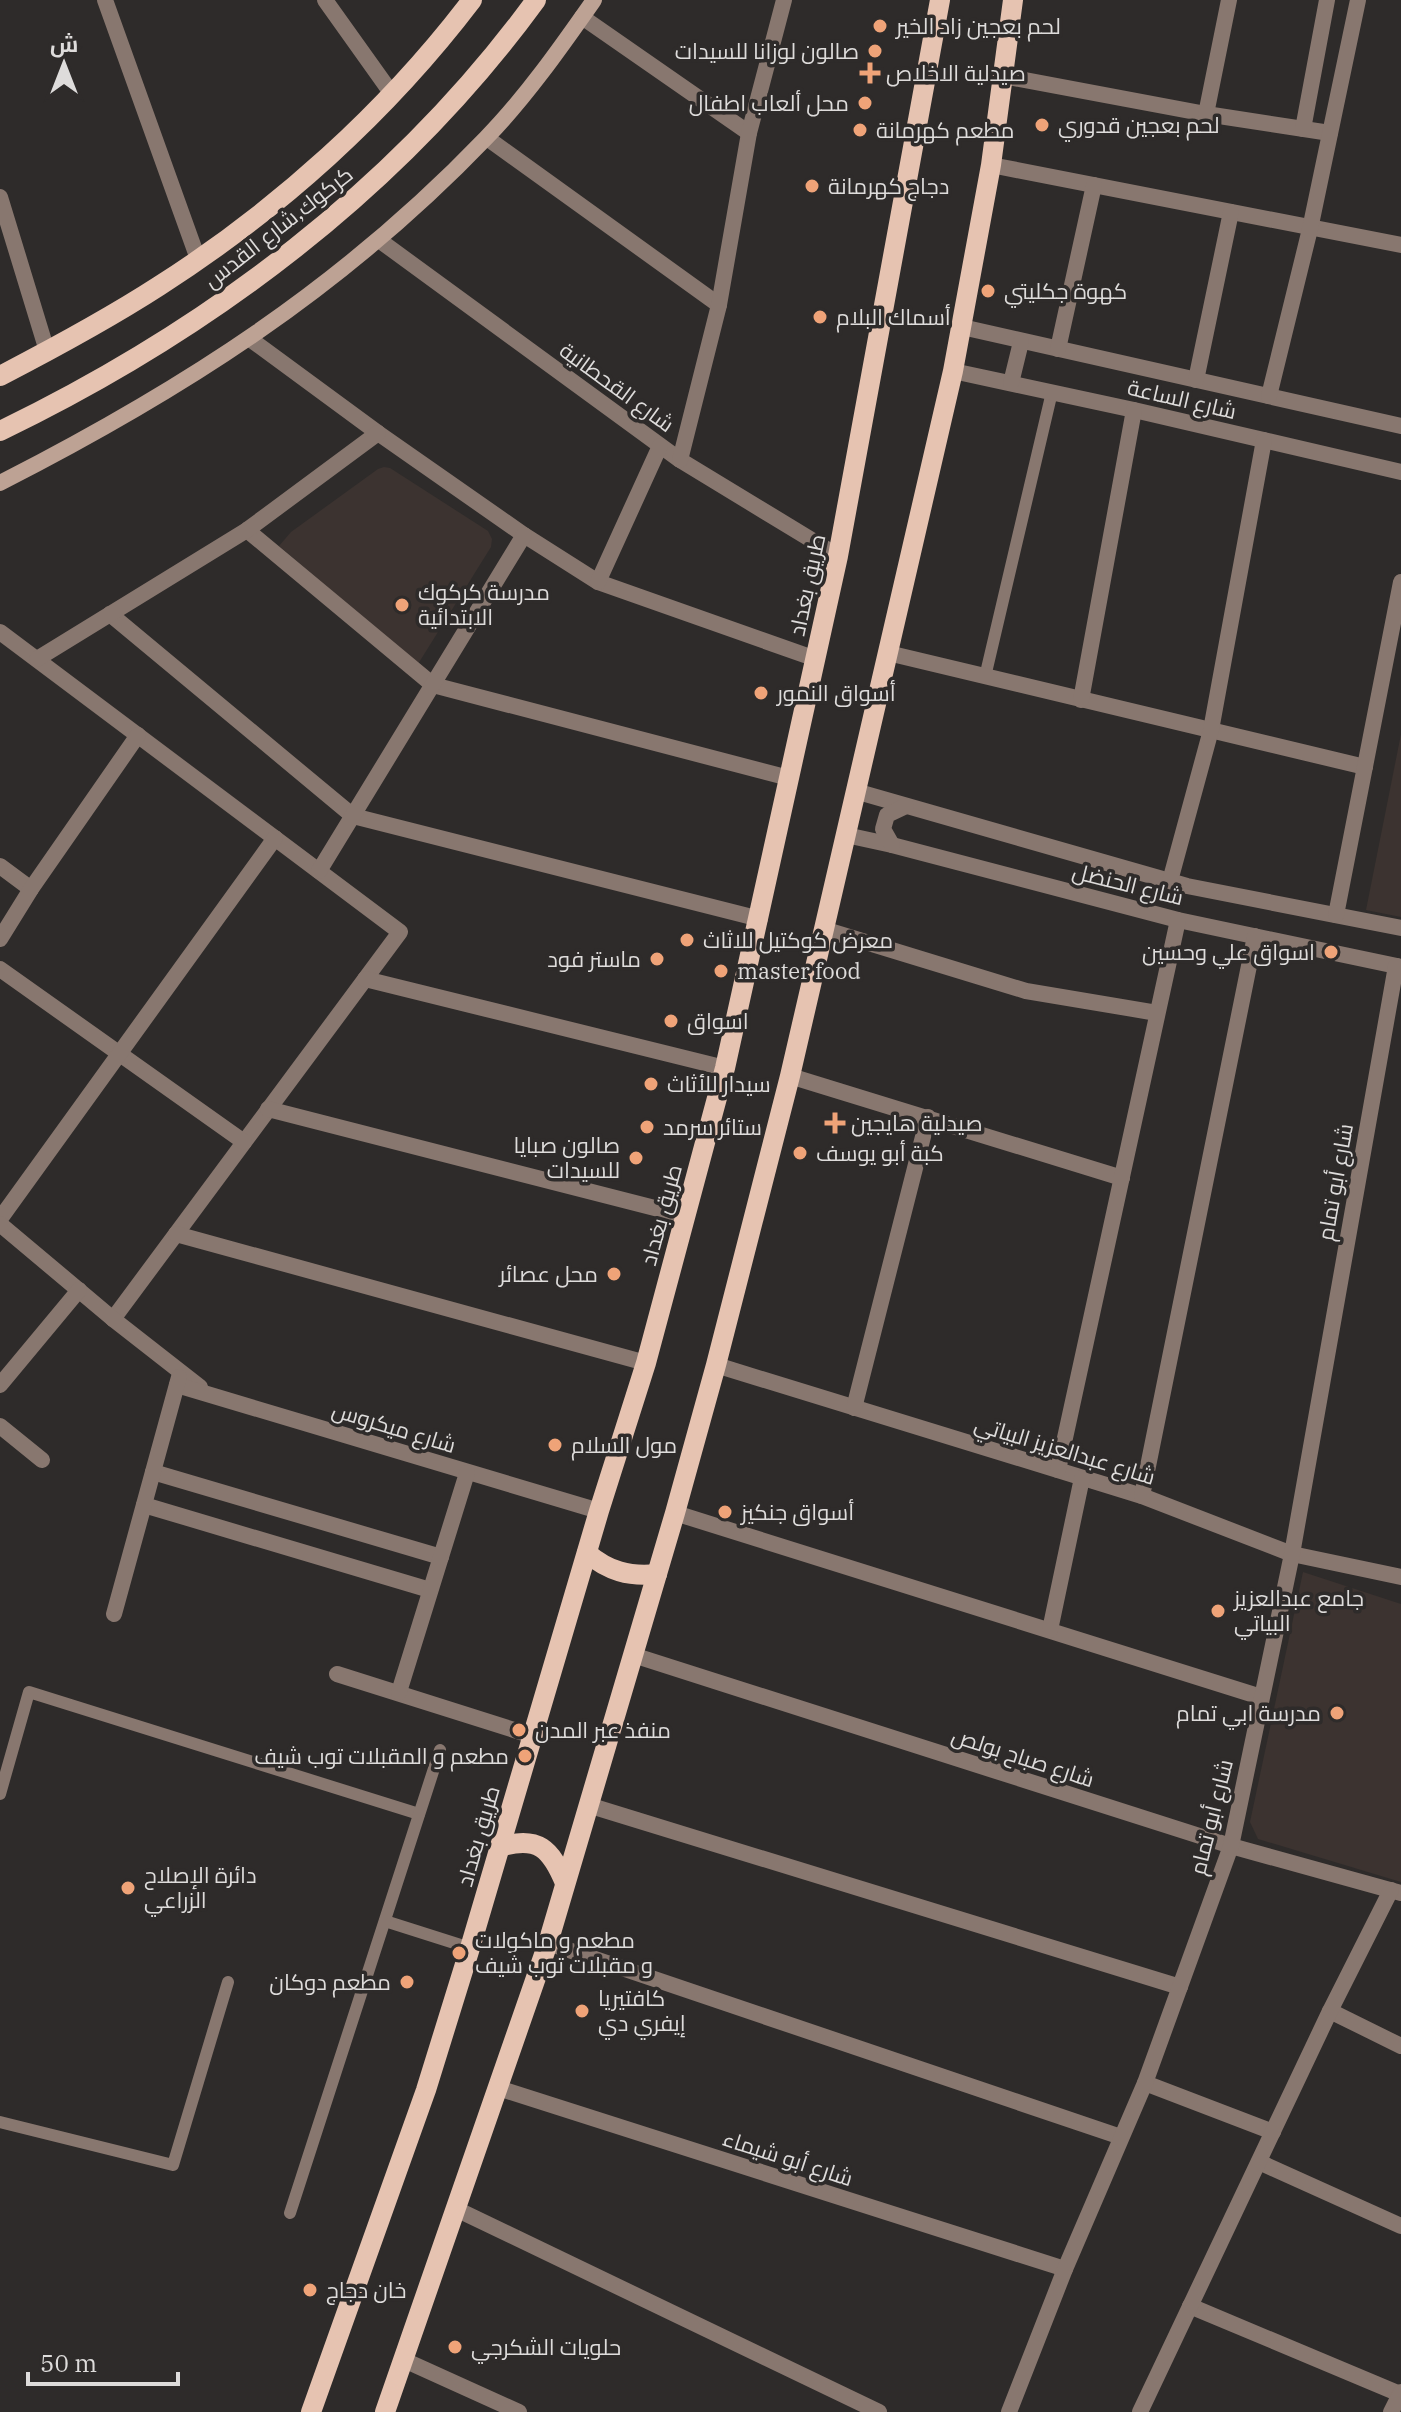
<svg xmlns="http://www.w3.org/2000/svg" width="1401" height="2412" font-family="'IBM Plex Serif',Cairo,serif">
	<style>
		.built { fill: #3c3330 }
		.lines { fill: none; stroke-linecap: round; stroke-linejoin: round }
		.lane { stroke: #88776f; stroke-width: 12 }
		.street { stroke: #88776f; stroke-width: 16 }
		.secondary { stroke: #bda294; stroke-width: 16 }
		.primary { stroke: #e6c3b1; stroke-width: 20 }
		.poi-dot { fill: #efa378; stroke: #2e2b2a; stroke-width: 3 }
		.labels { text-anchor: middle; stroke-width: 7; stroke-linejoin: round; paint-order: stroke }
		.poi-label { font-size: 22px; fill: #dedcdb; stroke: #2e2b2a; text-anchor: start }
		.street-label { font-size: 22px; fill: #dedcdb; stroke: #2e2b2a }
	</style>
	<rect width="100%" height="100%" fill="#2e2b2a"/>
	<g class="built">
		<polygon points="384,467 390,468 488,531 492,539 491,547 418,664 279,546 291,532 378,469"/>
		<polygon points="1401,734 1401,917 1366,910"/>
		<polygon points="1303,1572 1401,1604 1401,1882 1258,1839 1250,1822"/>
	</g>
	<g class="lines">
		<g class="lane">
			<polyline points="985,677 1052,392"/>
			<polyline points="0,1794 29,1692 419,1814"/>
			<polyline points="385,1921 470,1948"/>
			<polyline points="0,2122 173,2165 228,1982"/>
			<polyline points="290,2213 440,1750"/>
		</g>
		<g class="street">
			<polyline points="105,0 198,259"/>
			<polyline points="325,0 392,94"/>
			<polyline points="582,17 749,133"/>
			<polyline points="1003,76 1206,114 1330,133"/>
			<polyline points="1206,114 1229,0"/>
			<polyline points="1303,129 1327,0"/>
			<polyline points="487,138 719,305"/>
			<polyline points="991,165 1401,245"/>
			<polyline points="0,197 47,351"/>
			<polyline points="379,240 680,460 838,556"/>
			<polyline points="962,327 1401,426"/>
			<polyline points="250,339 378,433 524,535 598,582 816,659"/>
			<polyline points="1058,349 1094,185"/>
			<polyline points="953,371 1134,410 1401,472"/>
			<polyline points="1196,380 1231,212"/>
			<polyline points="1011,383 1021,342"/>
			<polyline points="1269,396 1310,229 1358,0"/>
			<polyline points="680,460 719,305 749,133 784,0"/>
			<polyline points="247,530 433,685 789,778"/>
			<polyline points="598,582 660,446"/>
			<polyline points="110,614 353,816 760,919"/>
			<polyline points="0,632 400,932 113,1319"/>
			<polyline points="888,653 1365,767"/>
			<polyline points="37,659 247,530 378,433"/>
			<polyline points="1081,700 1134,410"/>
			<polyline points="855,791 1187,886 1401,928"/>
			<polyline points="846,835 892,845 1178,920 1401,967"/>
			<polyline points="892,845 883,829 887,815 906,806"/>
			<polyline points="0,866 31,889"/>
			<polyline points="319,871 524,535"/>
			<polyline points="1170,881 1211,730 1264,440"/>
			<polyline points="1336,915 1401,582"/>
			<polyline points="823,929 1026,991 1157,1013"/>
			<polyline points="0,939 31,889 138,735"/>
			<polyline points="0,969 244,1142"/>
			<polyline points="365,979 725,1068"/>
			<polyline points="790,1076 1122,1178"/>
			<polyline points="268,1109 686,1216"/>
			<polyline points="0,1219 275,838"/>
			<polyline points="0,1224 113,1319 200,1387"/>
			<polyline points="176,1234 646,1363"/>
			<polyline points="716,1365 1142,1496 1292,1554 1401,1577"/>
			<polyline points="0,1385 79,1290"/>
			<polyline points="177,1385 599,1511"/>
			<polyline points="854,1408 928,1117"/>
			<polyline points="0,1426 42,1460"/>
			<polyline points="1058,1470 1178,920"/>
			<polyline points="153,1472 441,1557"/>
			<polyline points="1142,1496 1255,936"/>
			<polyline points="144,1505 430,1590"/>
			<polyline points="675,1513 1261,1697"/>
			<polyline points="114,1614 179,1377"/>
			<polyline points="1050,1630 1082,1478"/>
			<polyline points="633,1655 1231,1846 1401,1893"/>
			<polyline points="337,1674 533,1736"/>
			<polyline points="399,1692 467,1473"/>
			<polyline points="588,1805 1180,1987"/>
			<polyline points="548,1943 1121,2137"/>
			<polyline points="1330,2011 1401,2046"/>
			<polyline points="1145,2083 1273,2132"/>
			<polyline points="498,2088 1065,2269"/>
			<polyline points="1259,2162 1401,2226"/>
			<polyline points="456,2209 879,2412"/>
			<polyline points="1190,2306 1400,2394"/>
			<polyline points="404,2360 519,2412"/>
			<polyline points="1009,2412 1065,2269 1145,2083 1231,1846 1292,1554 1396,966"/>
			<polyline points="1140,2412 1330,2011 1391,1890"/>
			<polyline points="1391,2412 1401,2392"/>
		</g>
		<path class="secondary" d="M0 483C184 389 342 288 486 138 526 97 561 47 594 0"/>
		<g class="primary">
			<path d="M0 376C54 348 108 319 159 286 278 210 387 112 472 0"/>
			<path d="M0 431C209 330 399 188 536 0"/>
			<path d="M587 1553C608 1571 629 1577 657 1574"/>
			<path d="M500 1847C538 1835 551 1849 565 1883"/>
			<polyline points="311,2412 426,2090 470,1948 599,1511 646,1363 725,1068 838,556 940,0"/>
			<polyline points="385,2412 548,1943 675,1513 716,1365 790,1076 953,371 991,165 1013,0"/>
		</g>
	</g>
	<g class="poi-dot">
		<circle cx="880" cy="26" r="8"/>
		<circle cx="875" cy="51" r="8"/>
		<path d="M866 61h8v8h8v8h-8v8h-8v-8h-8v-8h8z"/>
		<circle cx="865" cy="103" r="8"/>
		<circle cx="1042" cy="125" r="8"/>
		<circle cx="860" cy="130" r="8"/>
		<circle cx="812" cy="186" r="8"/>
		<circle cx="988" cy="291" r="8"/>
		<circle cx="820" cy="317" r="8"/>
		<circle cx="402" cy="605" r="8"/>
		<circle cx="761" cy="693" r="8"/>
		<circle cx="687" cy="940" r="8"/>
		<circle cx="1331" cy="952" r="8"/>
		<circle cx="657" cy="959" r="8"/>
		<circle cx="721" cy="971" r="8"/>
		<circle cx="671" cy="1021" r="8"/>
		<circle cx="651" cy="1084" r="8"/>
		<path d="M831 1111h8v8h8v8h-8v8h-8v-8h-8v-8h8z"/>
		<circle cx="647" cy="1127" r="8"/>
		<circle cx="800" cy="1153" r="8"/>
		<circle cx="636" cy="1158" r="8"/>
		<circle cx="614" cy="1274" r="8"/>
		<circle cx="555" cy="1445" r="8"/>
		<circle cx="725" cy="1512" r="8"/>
		<circle cx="1218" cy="1611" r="8"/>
		<circle cx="1337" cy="1713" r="8"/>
		<circle cx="519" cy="1730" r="8"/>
		<circle cx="525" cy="1756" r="8"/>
		<circle cx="128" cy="1888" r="8"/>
		<circle cx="459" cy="1953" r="8"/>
		<circle cx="407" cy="1982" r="8"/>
		<circle cx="582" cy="2011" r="8"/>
		<circle cx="310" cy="2290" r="8"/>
		<circle cx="455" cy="2347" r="8"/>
	</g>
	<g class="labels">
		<g class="poi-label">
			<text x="896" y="34">لحم بعجين زاد الخير</text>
			<text x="859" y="59" text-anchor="end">صالون لوزانا للسيدات</text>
			<text x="886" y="81">صيدلية الاخلاص</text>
			<text x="849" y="111" text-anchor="end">محل ألعاب اطفال</text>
			<text x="1058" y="133">لحم بعجين قدوري</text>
			<text x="876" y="138">مطعم كهرمانة</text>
			<text x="828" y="194">دجاج كهرمانة</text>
			<text x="1004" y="299">كهوة جكليتي</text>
			<text x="836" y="325">أسماك البلام</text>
			<text x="418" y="600">مدرسة كركوك<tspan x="418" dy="25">الابتدائية</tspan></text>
			<text x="777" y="701">أسواق النمور</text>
			<text x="703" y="948">معرض كوكتيل للاثاث</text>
			<text x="1315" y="960" text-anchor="end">اسواق علي وحسين</text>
			<text x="641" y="967" text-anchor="end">ماستر فود</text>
			<text x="737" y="979">master food</text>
			<text x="687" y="1029">اسواق</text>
			<text x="667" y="1092">سيدار للأثاث</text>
			<text x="851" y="1131">صيدلية هايجين</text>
			<text x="663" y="1135">ستائر سرمد</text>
			<text x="620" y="1153" text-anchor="end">صالون صبايا<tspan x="620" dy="25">للسيدات</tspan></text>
			<text x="816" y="1161">كبة أبو يوسف</text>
			<text x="598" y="1282" text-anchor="end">محل عصائر</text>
			<text x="571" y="1453">مول السلام</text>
			<text x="741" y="1520">أسواق جنكيز</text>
			<text x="1234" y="1606">جامع عبدالعزيز<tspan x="1234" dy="25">البياتي</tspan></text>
			<text x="1321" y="1721" text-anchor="end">مدرسة ابي تمام</text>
			<text x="535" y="1738">منفذ عبر المدن</text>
			<text x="509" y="1764" text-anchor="end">مطعم و المقبلات توب شيف</text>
			<text x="144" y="1883">دائرة الإصلاح<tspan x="144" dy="25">الزراعي</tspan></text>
			<text x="475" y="1948">مطعم و ماكولات<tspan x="475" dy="25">و مقبلات توب شيف</tspan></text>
			<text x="391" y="1990" text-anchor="end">مطعم دوكان</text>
			<text x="598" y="2006">كافتيريا<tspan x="598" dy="25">إيفري دي</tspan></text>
			<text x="326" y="2298">خان دجاج</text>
			<text x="471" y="2355">حلويات الشكرجي</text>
		</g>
		<g class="street-label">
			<text transform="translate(278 227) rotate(-38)" y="8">كركوك,شارع القدس</text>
			<text transform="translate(617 387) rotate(36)" y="8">شارع القحطانية</text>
			<text transform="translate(1182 399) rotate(13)" y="8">شارع الساعة</text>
			<text transform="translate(807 585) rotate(-78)" y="8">طريق بغداد</text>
			<text transform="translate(1128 884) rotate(14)" y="8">شارع الحنضل</text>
			<text transform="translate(1335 1182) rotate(-80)" y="8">شارع أبو تمام</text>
			<text transform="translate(661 1215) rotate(-75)" y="8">طريق بغداد</text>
			<text transform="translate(394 1427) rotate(17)" y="8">شارع ميكروس</text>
			<text transform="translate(1065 1450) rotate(17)" y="8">شارع عبدالعزيز البياتي</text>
			<text transform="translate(1023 1757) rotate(18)" y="8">شارع صباح بولص</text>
			<text transform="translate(1211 1817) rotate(-76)" y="8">شارع أبو تمام</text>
			<text transform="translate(478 1836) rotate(-74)" y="8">طريق بغداد</text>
			<text transform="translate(788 2158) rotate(18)" y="8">شارع أبو شيماء</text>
		</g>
	</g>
	<g transform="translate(64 64)" stroke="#2e2b2a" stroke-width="6" paint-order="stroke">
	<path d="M0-6L14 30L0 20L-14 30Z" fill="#dedcdb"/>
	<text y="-12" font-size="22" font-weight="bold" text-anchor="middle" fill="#dedcdb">ش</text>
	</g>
	<path d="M28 2372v12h150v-12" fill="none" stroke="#dedcdb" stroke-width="4"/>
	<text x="40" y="2372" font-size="24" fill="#dedcdb" stroke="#2e2b2a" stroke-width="6" paint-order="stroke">50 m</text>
</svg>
